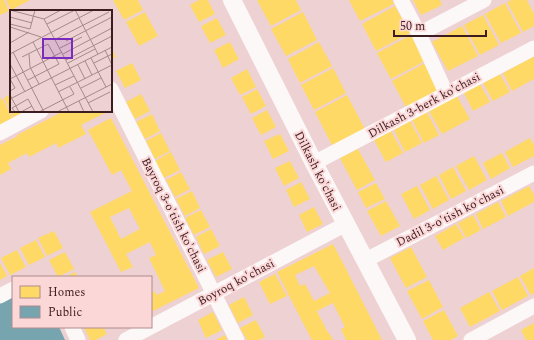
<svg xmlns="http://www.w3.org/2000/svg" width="534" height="340" viewBox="0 0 534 340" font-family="Spectral,serif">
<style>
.homes{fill:#ffd966;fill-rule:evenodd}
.public{fill:#76a5af}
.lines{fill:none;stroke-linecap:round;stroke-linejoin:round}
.minor{stroke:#fcf8f8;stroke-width:15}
.tertiary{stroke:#fcf8f8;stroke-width:18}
.labels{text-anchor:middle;stroke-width:4;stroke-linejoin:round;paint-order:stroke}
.street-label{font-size:12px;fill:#3c1c1e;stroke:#fcd7d8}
.inset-road{fill:none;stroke:#a7898a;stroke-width:1}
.view{fill:#7b2cbf;fill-opacity:0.15;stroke:#7b2cbf;stroke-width:2}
.inset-edge{fill:none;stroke:#3c1c1e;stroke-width:2}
</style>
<rect width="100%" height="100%" fill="#eed1d2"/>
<path class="homes" d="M 0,0 L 4,0 L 9,11 L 0,15 Z
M 6,0 L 30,0 L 11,10 Z
M 113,0 L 138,0 L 143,10 L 124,20 Z
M 199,0 L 208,0 L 215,14 L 199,22 L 190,5 Z
M 257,0 L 296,0 L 301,10 L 271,26 Z
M 349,0 L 392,0 L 394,4 L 360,21 Z
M 413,0 L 440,0 L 442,5 L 421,15 Z
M 512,0 L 527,0 L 534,14 L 534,26 L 523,32 L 507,2 Z
M 505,3 L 521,33 L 501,43 L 485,14 Z
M 395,6 L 410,33 L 376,51 L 362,24 Z
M 145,12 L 158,36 L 139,46 L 126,22 Z
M 303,12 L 317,40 L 286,56 L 271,29 Z
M 483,15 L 499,45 L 480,55 L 464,25 Z
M 217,18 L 226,35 L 210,43 L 201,26 Z
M 462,26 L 478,56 L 448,71 L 432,42 Z
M 411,35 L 425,61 L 391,79 L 377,53 Z
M 230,42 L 239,59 L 223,68 L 214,50 Z
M 319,42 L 332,66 L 300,83 L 288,59 Z
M 111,47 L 116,57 L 111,59 Z
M 534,56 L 534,79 L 512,91 L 503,73 Z
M 132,63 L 141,80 L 125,88 L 116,71 Z
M 425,63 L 440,91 L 407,109 L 392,81 Z
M 333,68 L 346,93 L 314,110 L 301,85 Z
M 247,69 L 256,87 L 240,95 L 231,78 Z
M 500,74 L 510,92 L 493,101 L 483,83 Z
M 480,84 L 490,102 L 473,111 L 464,93 Z
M 257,89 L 266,106 L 251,114 L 242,97 Z
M 11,94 L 11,111 L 27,111 L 14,118 L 4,98 Z
M 141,94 L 150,111 L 135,119 L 126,102 Z
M 347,95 L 365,129 L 333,147 L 315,112 Z
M 457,96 L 470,119 L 442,134 L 429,111 Z
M 2,98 L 13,118 L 0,125 L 0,100 Z
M 267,110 L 276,127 L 261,135 L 252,118 Z
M 64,111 L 109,111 L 81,125 L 86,134 L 58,148 L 56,143 L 29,157 L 27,153 L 8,163 L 11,169 L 0,175 L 0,145 L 18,136 L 17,135 Z
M 427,112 L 439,135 L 424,143 L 412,120 Z
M 152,114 L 160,131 L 145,139 L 136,122 Z
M 111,118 L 199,288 L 151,312 L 151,293 L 154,291 L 157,295 L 165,291 L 149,258 L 156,255 L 150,242 L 126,254 L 133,267 L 121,272 L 90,212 L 132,191 L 121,170 L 112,175 L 88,130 ZM 129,208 L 140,229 L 121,239 L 110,217 Z
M 410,121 L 422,143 L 405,152 L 394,130 Z
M 391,131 L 403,153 L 386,162 L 374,140 Z
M 161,133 L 170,151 L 155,159 L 146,141 Z
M 280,134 L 289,151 L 273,159 L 264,141 Z
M 530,138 L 534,145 L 534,156 L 513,167 L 505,152 Z
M 358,149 L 375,180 L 357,190 L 340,158 Z
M 171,152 L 180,170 L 164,178 L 155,161 Z
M 502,153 L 510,168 L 491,179 L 483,163 Z
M 474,156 L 487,180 L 469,190 L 456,166 Z
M 290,161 L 299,178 L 284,186 L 275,168 Z
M 453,167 L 466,191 L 451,199 L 439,175 Z
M 181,172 L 190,189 L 175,197 L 166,180 Z
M 436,176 L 449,200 L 433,209 L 420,185 Z
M 301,182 L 310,199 L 294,207 L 286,190 Z
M 376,183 L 385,199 L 366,208 L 358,192 Z
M 417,186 L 430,210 L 414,219 L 401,194 Z
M 529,186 L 534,195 L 534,202 L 508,216 L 501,201 Z
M 192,191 L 200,208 L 185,216 L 176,199 Z
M 386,201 L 400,226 L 381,236 L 367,211 Z
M 498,202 L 506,217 L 483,229 L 476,214 Z
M 314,207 L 323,224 L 307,232 L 299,215 Z
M 201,210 L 210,227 L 194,235 L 185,218 Z
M 473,215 L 481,230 L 466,238 L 458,223 Z
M 456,224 L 464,238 L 443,250 L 435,236 Z
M 211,229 L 220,246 L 204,254 L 196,237 Z
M 54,231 L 63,248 L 47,256 L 38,238 Z
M 36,240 L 45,257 L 29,265 L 20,248 Z
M 333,244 L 344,265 L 382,340 L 346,340 L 341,329 L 345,327 L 333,303 L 317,311 L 328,333 L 329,333 L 333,340 L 312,340 L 301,319 L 277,272 ZM 314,266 L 330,293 L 314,301 L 305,284 L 300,286 L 295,275 Z
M 411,247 L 427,277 L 406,288 L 390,258 Z
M 17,250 L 26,267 L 10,275 L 1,258 Z
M 65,252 L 74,269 L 58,277 L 49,260 Z
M 223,252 L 232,269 L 216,277 L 207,260 Z
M 0,263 L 7,276 L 0,280 Z
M 534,268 L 534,293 L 531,295 L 520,276 Z
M 75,272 L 78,277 L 66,277 Z
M 275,274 L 287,296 L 270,304 L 259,282 Z
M 518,277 L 528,296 L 502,310 L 492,291 Z
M 429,280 L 443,307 L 422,319 L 407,291 Z
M 489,292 L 500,311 L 470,327 L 460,308 Z
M 244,297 L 253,315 L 238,323 L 229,305 Z
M 444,310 L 458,336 L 451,340 L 433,340 L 423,321 Z
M 213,312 L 222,330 L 206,338 L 198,320 Z
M 256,320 L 265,337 L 259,340 L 247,340 L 240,328 Z
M 534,323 L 534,340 L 526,340 L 521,330 Z
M 84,327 L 103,327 L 107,334 L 96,340 L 90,340 Z
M 225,335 L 227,340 L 216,340 Z"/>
<path class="public" d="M 13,296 L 13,327 L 59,327 L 65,340 L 0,340 L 0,303 Z"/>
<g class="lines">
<path class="minor" d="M 401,0 L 419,34 L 446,93
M 419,34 L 484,0
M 111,89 L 237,340
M 0,133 L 41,111
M 314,163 L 534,48
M 366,260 L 534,173
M 0,296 L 13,289
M 72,327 L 78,340
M 126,340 L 346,224
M 471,340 L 534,306"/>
<path class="tertiary" d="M 232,0 L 314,163 L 407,340"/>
</g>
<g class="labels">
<g class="street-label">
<text transform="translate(424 105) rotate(-28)" y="4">Dilkash 3-berk ko'chasi</text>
<text transform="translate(318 171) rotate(63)" y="4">Dilkash ko'chasi</text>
<text transform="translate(174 215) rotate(63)" y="4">Bayroq 3-o'tish ko'chasi</text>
<text transform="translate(450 216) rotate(-27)" y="4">Dadil 3-o'tish ko'chasi</text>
<text transform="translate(236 282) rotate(-28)" y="4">Boyroq ko'chasi</text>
</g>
</g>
<g transform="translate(10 10)">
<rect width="102" height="102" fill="#eed1d2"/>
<path class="inset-road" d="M 0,0 L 34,9 L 51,0M 0,7 L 22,13M 69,8 L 88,44M 34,9 L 83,102M 0,14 L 20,19 L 25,0M 37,14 L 65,0 L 69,7M 0,17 L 31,27M 46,29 L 99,2M 56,31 L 102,7M 23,32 L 59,102M 0,33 L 19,22M 50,38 L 72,27M 95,40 L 102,55M 3,42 L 34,102M 0,44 L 84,0M 19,44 L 20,57 L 29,74M 53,44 L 102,18M 12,47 L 38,34 L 49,54 L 18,70M 81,48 L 96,77M 56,50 L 102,26M 75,51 L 82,65M 58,53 L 85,39M 84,53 L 102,44M 0,54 L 15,82M 68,55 L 75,69M 45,75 L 64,66M 71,78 L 91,68M 0,81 L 5,78 L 0,69 L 52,42M 48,82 L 102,55M 0,85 L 9,102M 0,89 L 102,37M 69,91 L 74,102M 78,93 L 100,82M 5,102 L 2,98 L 18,89 L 25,102M 11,102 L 22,96M 29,102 L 64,84 L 60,77M 47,102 L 102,74"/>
<path class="view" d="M 33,29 L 62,29 L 62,48 L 33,48 Z"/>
<rect width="102" height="102" class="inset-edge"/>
</g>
<rect x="12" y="276" width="140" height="52" fill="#fcd7d8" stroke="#af8c8e"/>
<rect x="20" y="286" width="20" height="12" fill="#ffd966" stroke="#af8c8e"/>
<text x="48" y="296" font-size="12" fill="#3c1c1e">Homes</text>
<rect x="20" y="306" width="20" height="12" fill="#76a5af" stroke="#af8c8e"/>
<text x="48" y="316" font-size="12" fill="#3c1c1e">Public</text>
<path d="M394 30v6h92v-6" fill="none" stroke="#3c1c1e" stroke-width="2"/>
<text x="400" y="30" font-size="12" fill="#3c1c1e" stroke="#fcd7d8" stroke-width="3" paint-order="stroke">50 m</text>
</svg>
